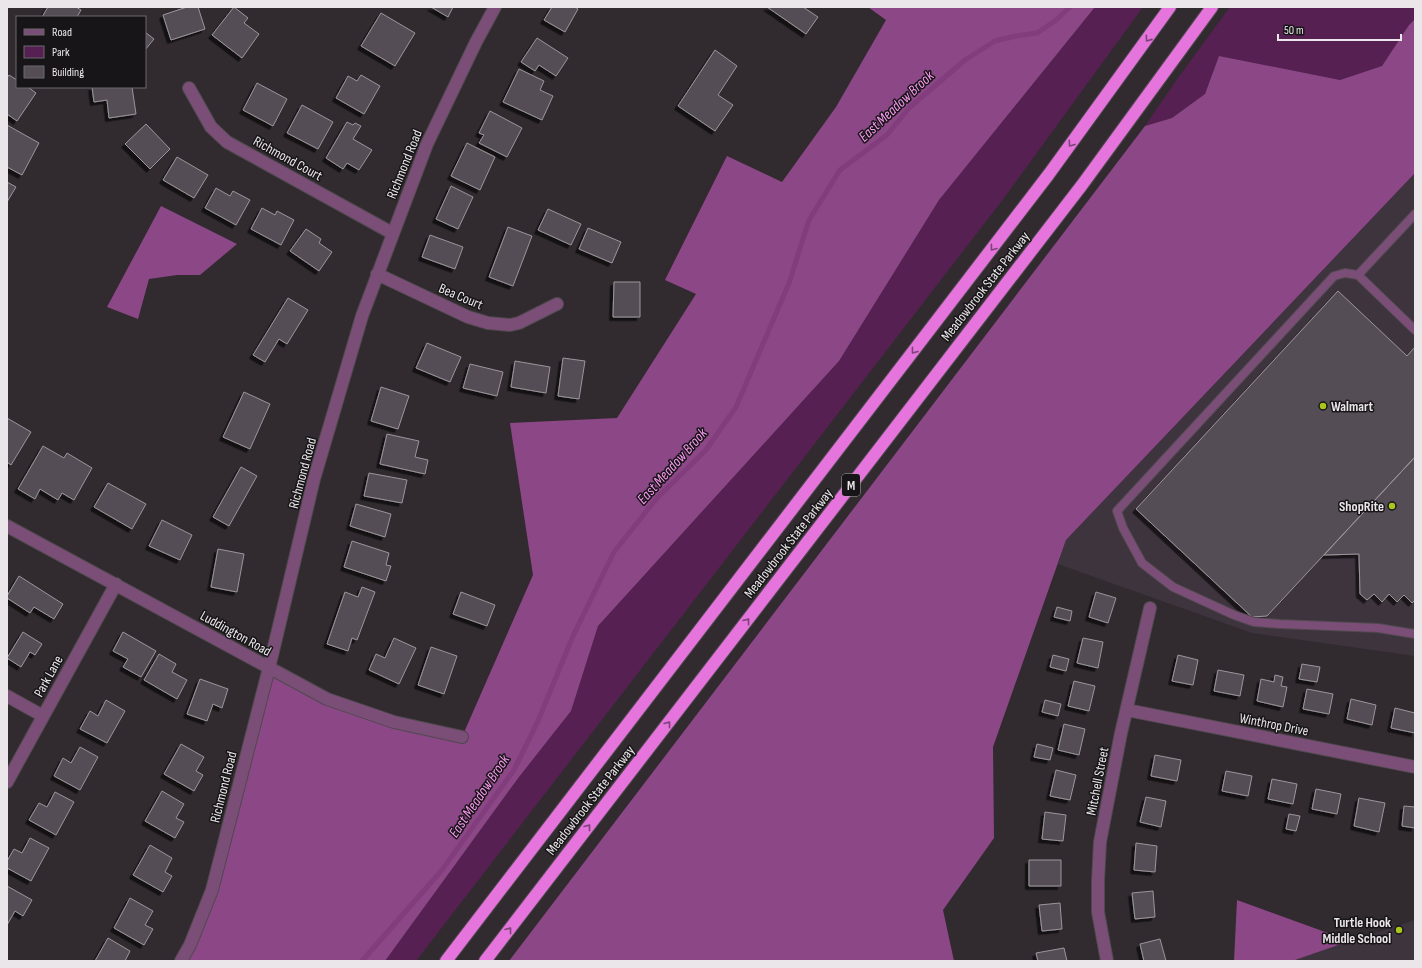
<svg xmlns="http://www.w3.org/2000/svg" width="1422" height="968" viewBox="0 0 1422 968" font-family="'Sofia Sans Condensed',sans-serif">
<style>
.built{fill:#3e343e}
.green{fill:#572053}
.forest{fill:#8c4787}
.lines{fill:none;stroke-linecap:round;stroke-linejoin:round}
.stream{stroke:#823d7d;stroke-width:5}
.building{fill:#554e54;stroke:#9c959b;filter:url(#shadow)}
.lane-casing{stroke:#4f494e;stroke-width:10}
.street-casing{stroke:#4f494e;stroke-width:14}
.highway-casing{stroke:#4f494e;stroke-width:14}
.lane{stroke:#7b4e77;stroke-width:8}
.street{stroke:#7b4e77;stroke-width:12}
.highway{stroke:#e574dc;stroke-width:12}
.oneway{stroke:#7e447a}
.poi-dot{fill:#a9c71b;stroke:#171517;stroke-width:1.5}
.labels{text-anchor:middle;stroke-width:3;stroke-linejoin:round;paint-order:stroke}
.shield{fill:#171517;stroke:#aba7aa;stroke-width:1}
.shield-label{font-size:13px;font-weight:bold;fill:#eae6e9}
.street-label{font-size:14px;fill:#eae6e9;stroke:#171517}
.poi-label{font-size:14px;font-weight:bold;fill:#eae6e9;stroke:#171517;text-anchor:end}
.water-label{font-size:15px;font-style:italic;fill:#f999f0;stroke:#171517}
</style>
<defs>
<filter id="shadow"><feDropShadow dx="-3.5" dy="3.5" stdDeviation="0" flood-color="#0009"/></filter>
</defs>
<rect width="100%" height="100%" fill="#312b30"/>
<path class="built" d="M 1415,173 L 1415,656 L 1252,633 L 1058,564 L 1066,540 Z
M 1415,920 L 1415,961 L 1292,961 L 1293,960 Z"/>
<path class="green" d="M 1095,7 L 1143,7 L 1004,198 L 416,961 L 385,961 L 519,777 L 571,711 L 598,626 L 839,361 L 939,200 Z
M 1230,7 L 1415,7 L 1415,19 L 1409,25 L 1382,66 L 1340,80 L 1219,56 L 1205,94 L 1172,118 L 1145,126 L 1178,78 Z"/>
<path class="forest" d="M 868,7 L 1095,7 L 939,200 L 839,361 L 598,626 L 571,711 L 519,777 L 385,961 L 181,961 L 190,945 L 269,668 L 327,699 L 462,737 L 533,575 L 510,423 L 617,418 L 696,294 L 665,280 L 727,156 L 782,182 L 836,107 L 886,20 Z
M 1415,19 L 1415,173 L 1066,540 L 993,747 L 994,838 L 943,910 L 954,961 L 509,961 L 1145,126 L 1172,118 L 1205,94 L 1219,56 L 1340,80 L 1382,66 L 1409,25 Z
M 161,206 L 237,244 L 200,275 L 177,275 L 149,279 L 138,319 L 107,307 Z
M 1237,900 L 1350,941 L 1292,961 L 1234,961 Z"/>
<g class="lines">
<path class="stream" d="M 362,961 L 442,870 L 514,770 L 538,721 L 573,636 L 614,552 L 657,498 L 706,450 L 736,407 L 789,283 L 809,220 L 840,170 L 887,135 L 909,108 L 965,60 L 995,41 L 1016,36 L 1037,33 L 1055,21 L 1070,7"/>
</g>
<path class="building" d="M 48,7 L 76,7 L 81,10 L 77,17 L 42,17 Z
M 187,7 L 198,7 L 205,29 L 171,40 L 163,15 Z
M 234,7 L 248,18 L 244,23 L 259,34 L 242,58 L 212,35 Z
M 431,7 L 453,7 L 448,17 Z
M 552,7 L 575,7 L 578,9 L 565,32 L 544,20 Z
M 767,7 L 803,7 L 818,17 L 806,34 Z
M 381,13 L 415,33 L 395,66 L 361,46 Z
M 145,32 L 154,39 L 145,50 Z
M 537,38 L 568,58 L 556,76 L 539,65 L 535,71 L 521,62 Z
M 715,50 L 737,66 L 718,95 L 733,105 L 715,131 L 678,106 Z
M 519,69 L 544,81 L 540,90 L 553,96 L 542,120 L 503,102 Z
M 9,75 L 17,80 L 17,87 L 28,87 L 36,93 L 17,121 L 7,114 L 7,78 Z
M 361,75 L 380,86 L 364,114 L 336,98 L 348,76 L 357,81 Z
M 257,83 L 287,99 L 273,126 L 243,110 Z
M 92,87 L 132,87 L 136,114 L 109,118 L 107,100 L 94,102 Z
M 302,105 L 333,122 L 318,149 L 287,133 Z
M 490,111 L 522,128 L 507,157 L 479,143 L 484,135 L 479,133 Z
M 347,122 L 353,125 L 355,123 L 361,126 L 353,139 L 372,150 L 359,170 L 347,163 L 343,169 L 326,158 Z
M 146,124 L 170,149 L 150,169 L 125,144 Z
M 7,125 L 39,143 L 22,175 L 7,167 Z
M 467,143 L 495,157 L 480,190 L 451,176 Z
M 177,157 L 208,175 L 194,198 L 163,180 Z
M 7,182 L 16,187 L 7,202 Z
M 451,186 L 473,197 L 458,229 L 436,219 Z
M 216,188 L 230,196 L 233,191 L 250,200 L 236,225 L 205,208 Z
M 262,208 L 275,215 L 277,211 L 294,220 L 281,245 L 251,229 Z
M 548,209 L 581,224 L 571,245 L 538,230 Z
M 508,227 L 532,236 L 513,286 L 489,277 Z
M 588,228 L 621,242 L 612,263 L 579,249 Z
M 306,229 L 321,239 L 319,243 L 332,252 L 319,271 L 290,251 Z
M 430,235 L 463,247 L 455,269 L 422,257 Z
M 614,282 L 640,282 L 640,317 L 613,317 Z
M 1338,291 L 1407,356 L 1415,347 L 1415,457 L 1267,616 L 1252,617 L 1136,509 Z
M 288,298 L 308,310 L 287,344 L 279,339 L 265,362 L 253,355 Z
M 427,343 L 461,357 L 450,382 L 416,368 Z
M 563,358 L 585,361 L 579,399 L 558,396 Z
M 515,361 L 550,367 L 546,393 L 511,387 Z
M 470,364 L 503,372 L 497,396 L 463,388 Z
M 381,387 L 409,396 L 398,429 L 371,421 Z
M 244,392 L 270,404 L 250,449 L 223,437 Z
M 7,418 L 31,432 L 11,465 L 7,462 Z
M 387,434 L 419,441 L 415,457 L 428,460 L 425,474 L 380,464 Z
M 43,446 L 64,458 L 67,453 L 92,468 L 74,500 L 62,493 L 58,500 L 40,489 L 35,499 L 18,489 Z
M 1415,457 L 1415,600 L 1412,603 L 1404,595 L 1397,602 L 1389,594 L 1382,602 L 1374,594 L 1367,600 L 1360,594 L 1359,554 L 1324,555 Z
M 241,467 L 257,476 L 229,526 L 213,517 Z
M 369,473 L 407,480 L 402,503 L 364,496 Z
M 108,483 L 146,504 L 132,529 L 94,507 Z
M 356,504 L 391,514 L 385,537 L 350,526 Z
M 162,520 L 192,535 L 180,560 L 149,546 Z
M 352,541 L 389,553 L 386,565 L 391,566 L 386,581 L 344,567 Z
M 218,549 L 244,554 L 237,592 L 211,587 Z
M 19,576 L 63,604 L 54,619 L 34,607 L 30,613 L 7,598 L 7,596 Z
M 362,587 L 375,592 L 357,640 L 352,638 L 348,651 L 327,644 L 345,592 L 358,597 Z
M 461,592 L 495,605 L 487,626 L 453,614 Z
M 1096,592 L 1116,598 L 1108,623 L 1089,617 Z
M 1057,607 L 1072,611 L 1070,621 L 1054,617 Z
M 23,632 L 42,644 L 35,655 L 30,652 L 21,667 L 7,658 Z
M 123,632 L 156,651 L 141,677 L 123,667 L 128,659 L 113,651 Z
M 394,638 L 416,648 L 399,684 L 369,670 L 376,654 L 385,658 Z
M 1083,638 L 1103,642 L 1098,668 L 1077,663 Z
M 431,647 L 457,656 L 444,694 L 418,685 Z
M 159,654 L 176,664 L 172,672 L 187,680 L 177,699 L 144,680 Z
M 1053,655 L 1069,659 L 1066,671 L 1050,667 Z
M 1178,655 L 1198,660 L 1193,685 L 1172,681 Z
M 1302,664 L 1320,667 L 1317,682 L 1299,679 Z
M 1218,670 L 1244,675 L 1240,696 L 1214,691 Z
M 1275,675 L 1283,677 L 1281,686 L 1287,687 L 1283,707 L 1257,701 L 1261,679 L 1274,682 Z
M 200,679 L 228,689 L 222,708 L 213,704 L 207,721 L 187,714 Z
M 1074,681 L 1095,686 L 1089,711 L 1068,706 Z
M 1307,689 L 1333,694 L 1329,714 L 1303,709 Z
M 1351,699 L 1376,705 L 1372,725 L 1347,719 Z
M 106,700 L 125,711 L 107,743 L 80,729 L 90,711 L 98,716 Z
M 1045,700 L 1061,704 L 1058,716 L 1042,712 Z
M 1395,708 L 1415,713 L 1415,733 L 1391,728 Z
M 1064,724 L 1085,729 L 1079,755 L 1058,750 Z
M 181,744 L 204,757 L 196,771 L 203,775 L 194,791 L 164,774 Z
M 1037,744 L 1053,748 L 1050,760 L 1034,757 Z
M 80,747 L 98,757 L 80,790 L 54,776 L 63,758 L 71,763 Z
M 1155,755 L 1181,760 L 1177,781 L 1151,776 Z
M 1056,770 L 1076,775 L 1070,800 L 1050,796 Z
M 1226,771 L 1252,776 L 1248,796 L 1222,791 Z
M 1272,779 L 1297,784 L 1293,804 L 1268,799 Z
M 1316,789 L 1341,794 L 1337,814 L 1312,809 Z
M 162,791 L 184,804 L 176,818 L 184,822 L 175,838 L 145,821 Z
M 55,792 L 74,802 L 56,835 L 29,820 L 39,803 L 47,807 Z
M 1146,797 L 1166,801 L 1161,827 L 1140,822 Z
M 1359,798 L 1385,803 L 1379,832 L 1354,826 Z
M 1404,806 L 1415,807 L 1415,828 L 1402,826 Z
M 1045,812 L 1066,815 L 1063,841 L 1042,839 Z
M 1289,814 L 1300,816 L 1296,831 L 1286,829 Z
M 30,838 L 49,848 L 31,881 L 7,868 L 7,861 L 14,849 L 22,853 Z
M 1136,843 L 1157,846 L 1155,872 L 1134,870 Z
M 150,845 L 172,858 L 165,872 L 172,876 L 163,892 L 133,875 Z
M 1029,860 L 1061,860 L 1061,886 L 1029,886 Z
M 7,886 L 32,900 L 23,916 L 15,911 L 7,925 Z
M 1153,891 L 1155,917 L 1135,919 L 1132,893 Z
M 130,898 L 153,911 L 145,925 L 153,929 L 144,945 L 114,928 Z
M 1060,903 L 1062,929 L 1042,931 L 1039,905 Z
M 108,938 L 130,951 L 125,961 L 95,961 Z
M 1160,939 L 1166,961 L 1144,961 L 1140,944 Z
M 1064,948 L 1067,961 L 1038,961 L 1036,953 Z"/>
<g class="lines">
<g class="lane-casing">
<path id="lane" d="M 1358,275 L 1415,214
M 1415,330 L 1358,275 L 1345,273 L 1334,276 L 1117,511 L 1123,528 L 1142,563 L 1173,587 L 1234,615 L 1254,622 L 1280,624 L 1378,628 L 1415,634"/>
</g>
<g class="street-casing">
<path id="street" d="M 189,88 L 211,127 L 227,142 L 392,233
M 377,274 L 468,317 L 488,323 L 510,325 L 519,323 L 557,304
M 7,526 L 327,699 L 394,722 L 462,737
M 7,696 L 43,716
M 1127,710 L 1415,767
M 7,782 L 116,584
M 181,961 L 190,945 L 212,890 L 269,668 L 314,479 L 362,316 L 427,144 L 476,42 L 495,7
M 1107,961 L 1098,912 L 1098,881 L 1100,842 L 1121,733 L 1150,608"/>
</g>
<g class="highway-casing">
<path id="highway" d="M 446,961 L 1049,174 L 1170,7
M 485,961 L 1082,185 L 1212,7"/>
</g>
<use href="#lane" class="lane"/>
<use href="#street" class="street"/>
<use href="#highway" class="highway"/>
</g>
<defs><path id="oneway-chevron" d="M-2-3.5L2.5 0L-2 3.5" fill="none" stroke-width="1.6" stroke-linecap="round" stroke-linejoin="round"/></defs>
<g class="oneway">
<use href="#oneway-chevron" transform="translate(1148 39) rotate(125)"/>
<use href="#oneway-chevron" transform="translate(1071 144) rotate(126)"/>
<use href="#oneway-chevron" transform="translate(993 248) rotate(127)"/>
<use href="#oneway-chevron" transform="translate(914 351) rotate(127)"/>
<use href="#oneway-chevron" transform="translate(747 621) rotate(-52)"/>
<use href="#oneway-chevron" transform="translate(668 724) rotate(-52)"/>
<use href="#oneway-chevron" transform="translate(588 827) rotate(-52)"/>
<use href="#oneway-chevron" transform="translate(509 930) rotate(-52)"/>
</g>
<g class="poi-dot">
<circle cx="1323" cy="406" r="4"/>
<circle cx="1392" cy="506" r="4"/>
<circle cx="1399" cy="930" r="4"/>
</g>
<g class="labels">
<rect class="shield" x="842" y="474" width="18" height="22" rx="3"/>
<g class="shield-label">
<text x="851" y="490">M</text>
</g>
<g class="street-label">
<text transform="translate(288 158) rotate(29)" y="5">Richmond Court</text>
<text transform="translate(404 164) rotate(-68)" y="5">Richmond Road</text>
<text transform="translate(985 286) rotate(-52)" y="5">Meadowbrook State Parkway</text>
<text transform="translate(461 296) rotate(23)" y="5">Bea Court</text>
<text transform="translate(302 473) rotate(-75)" y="5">Richmond Road</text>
<text transform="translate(788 543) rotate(-52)" y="5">Meadowbrook State Parkway</text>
<text transform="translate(236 633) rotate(29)" y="5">Luddington Road</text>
<text transform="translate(48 676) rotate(-61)" y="5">Park Lane</text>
<text transform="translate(1274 724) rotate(11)" y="5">Winthrop Drive</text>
<text transform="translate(1097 781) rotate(-79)" y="5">Mitchell Street</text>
<text transform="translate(223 787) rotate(-76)" y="5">Richmond Road</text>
<text transform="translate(590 800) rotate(-52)" y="5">Meadowbrook State Parkway</text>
</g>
<g class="poi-label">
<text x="1331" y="411" text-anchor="start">Walmart</text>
<text x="1384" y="511">ShopRite</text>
<text x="1391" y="927">Turtle Hook<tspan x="1391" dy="16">Middle School</tspan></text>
</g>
<g class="water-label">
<text transform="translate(896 106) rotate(-43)" y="5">East Meadow Brook</text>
<text transform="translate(672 466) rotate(-48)" y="5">East Meadow Brook</text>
<text transform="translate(479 796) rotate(-56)" y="5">East Meadow Brook</text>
</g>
</g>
<rect width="1422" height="968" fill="none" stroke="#eae6e9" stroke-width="16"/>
<rect x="16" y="16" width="130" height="72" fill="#171517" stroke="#6b696b"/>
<rect x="24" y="29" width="20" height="6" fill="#7b4e77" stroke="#6b696b"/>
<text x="52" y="36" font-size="12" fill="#eae6e9">Road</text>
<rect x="24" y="46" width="20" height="12" fill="#572053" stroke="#6b696b"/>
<text x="52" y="56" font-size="12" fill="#eae6e9">Park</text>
<rect x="24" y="66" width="20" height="12" fill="#554e54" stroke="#6b696b"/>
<text x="52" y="76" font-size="12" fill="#eae6e9">Building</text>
<path d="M1278 34v6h123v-6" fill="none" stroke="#eae6e9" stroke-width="2"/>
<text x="1284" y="34" font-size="12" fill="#eae6e9" stroke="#171517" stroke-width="3" paint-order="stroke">50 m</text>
</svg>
